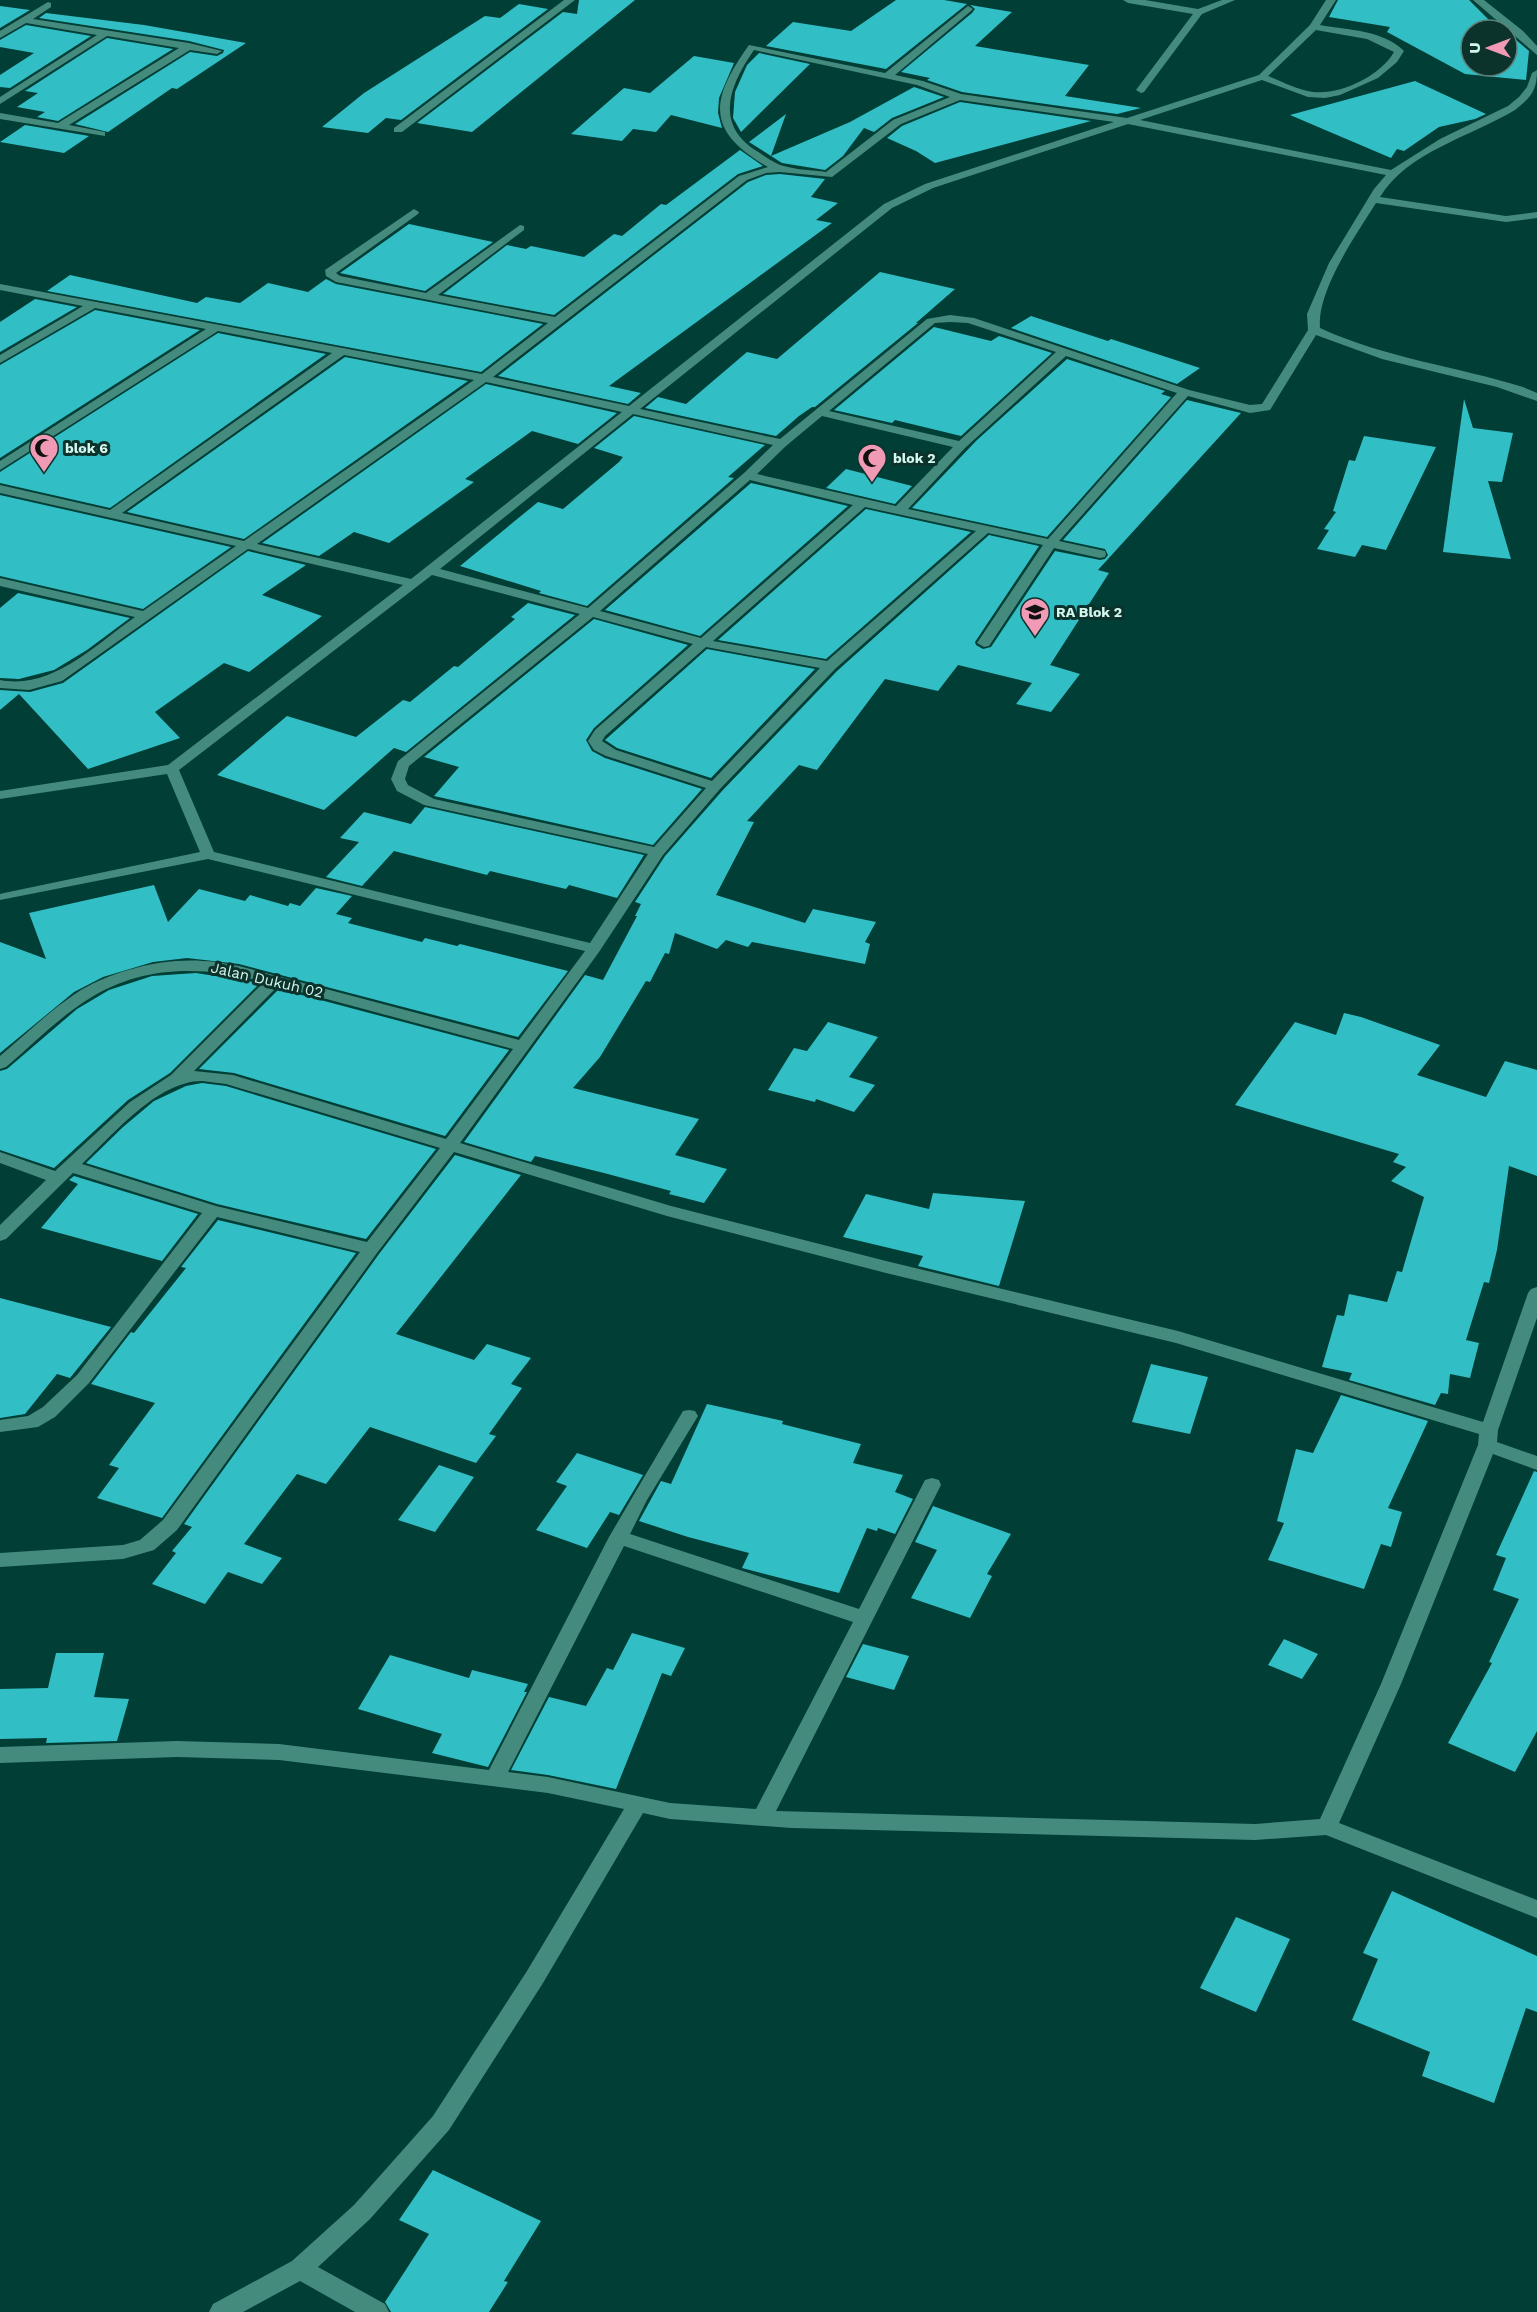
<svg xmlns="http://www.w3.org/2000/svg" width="1537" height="2312" viewBox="0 0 1537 2312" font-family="'Work Sans',sans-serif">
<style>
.building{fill:#32bec5}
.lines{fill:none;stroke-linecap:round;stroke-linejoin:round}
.minor{fill:#448b7e;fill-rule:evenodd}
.labels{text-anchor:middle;stroke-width:6;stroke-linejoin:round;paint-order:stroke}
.far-poi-label{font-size:14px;font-weight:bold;fill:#d3f6ee;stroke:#0b322b;text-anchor:start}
.street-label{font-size:15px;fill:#d3f6ee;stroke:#0b322b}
</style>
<rect width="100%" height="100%" fill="#003e36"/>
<path class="building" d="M 579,0 L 635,0 L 472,132 L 417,123 L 563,12 L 577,14 Z
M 896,0 L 944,0 L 967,4 L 886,69 L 766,46 L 793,22 L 851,31 Z
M 1338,0 L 1469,0 L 1491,22 L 1503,30 L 1471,30 L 1471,66 L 1507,66 L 1507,32 L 1529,51 L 1526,80 L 1465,74 L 1387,32 L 1390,27 L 1329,17 Z
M 519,4 L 548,9 L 401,120 L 386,118 L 368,133 L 322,127 L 364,93 L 485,16 L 500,18 Z
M 970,5 L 1012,12 L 975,46 L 1089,65 L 1065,96 L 1141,108 L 1117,114 L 962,92 L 927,80 L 930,78 L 901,72 L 972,13 L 975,9 Z
M 0,6 L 30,10 L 0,28 Z
M 46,13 L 144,25 L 246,43 L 177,89 L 172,88 L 108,132 L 75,124 L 190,52 L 217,56 L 223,53 L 224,50 L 189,41 L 39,18 Z
M 26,25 L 91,36 L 10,88 L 0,87 L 0,75 L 34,53 L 0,47 L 0,40 Z
M 107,38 L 173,49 L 58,121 L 37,117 L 45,112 L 17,107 L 38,93 L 25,91 Z
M 759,53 L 810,64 L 741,132 L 733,118 L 735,92 L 747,65 Z
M 694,56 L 734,63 L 719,98 L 718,113 L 722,128 L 671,115 L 656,132 L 633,129 L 622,141 L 571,134 L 624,88 L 650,93 Z
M 1415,81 L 1486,114 L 1475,119 L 1439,127 L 1404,151 L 1397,149 L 1391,158 L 1290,115 Z
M 914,87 L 944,97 L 892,118 L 874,132 L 864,128 L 843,156 L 825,170 L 782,163 L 749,142 L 786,114 L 771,156 L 850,122 Z
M 960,102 L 1091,121 L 935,163 L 916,151 L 887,138 L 902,126 Z
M 25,125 L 89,136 L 64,153 L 0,142 Z
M 740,150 L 763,166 L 738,174 L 554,315 L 443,294 L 507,245 L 526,249 L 531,246 L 584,257 L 614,234 L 622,236 L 661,204 L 666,205 Z
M 780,174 L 825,179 L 811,197 L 838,203 L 816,220 L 832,223 L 609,386 L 641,393 L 628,404 L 498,376 L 748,182 L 766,175 Z
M 409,224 L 493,242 L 425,291 L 340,273 Z
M 880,272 L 955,289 L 916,323 L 918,323 L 815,407 L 812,407 L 799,416 L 776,436 L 645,408 L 658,397 L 686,404 L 747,352 L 777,359 Z
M 70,275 L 197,303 L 206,297 L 240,303 L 268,283 L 308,292 L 326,279 L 336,284 L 543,324 L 481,372 L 47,291 Z
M 35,299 L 77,307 L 0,352 L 0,322 Z
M 95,310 L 200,330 L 0,458 L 0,365 Z
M 1031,316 L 1108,341 L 1111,339 L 1200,368 L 1177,384 L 1011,328 Z
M 934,327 L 991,341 L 999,336 L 1052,353 L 961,436 L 895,420 L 892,423 L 834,410 Z
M 218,333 L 326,354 L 110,508 L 0,483 L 0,472 Z
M 345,357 L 468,381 L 244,539 L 127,512 Z
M 1067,359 L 1165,391 L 1161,394 L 1171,397 L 1047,537 L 912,508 L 977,440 Z
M 486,384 L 617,413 L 578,444 L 532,431 L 465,479 L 474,482 L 389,543 L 354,532 L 319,556 L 262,543 Z
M 1464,399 L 1473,428 L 1513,433 L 1502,482 L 1488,481 L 1511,559 L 1443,552 Z
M 1187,400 L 1241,413 L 1098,570 L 1109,573 L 1050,665 L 1080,674 L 1051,712 L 1016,704 L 1032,683 L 958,665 L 938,691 L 885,679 L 817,770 L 799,765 L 747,821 L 754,822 L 716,895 L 805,923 L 813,909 L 876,922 L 865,942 L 870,944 L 865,964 L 752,942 L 748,947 L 726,940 L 717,949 L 675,933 L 669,954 L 665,953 L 650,982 L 646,981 L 600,1057 L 573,1088 L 699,1119 L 675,1155 L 727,1169 L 704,1203 L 669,1194 L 671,1191 L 604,1173 L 535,1156 L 531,1162 L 464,1142 L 585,975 L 603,980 L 637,916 L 635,916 L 641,904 L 635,902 L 665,856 L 722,791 L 837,671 L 989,535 L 1039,546 L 975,642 L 976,645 L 983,649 L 991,647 L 1055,551 L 1100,560 L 1105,559 L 1108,555 L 1105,549 L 1063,540 Z
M 634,416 L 765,445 L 728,477 L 734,478 L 587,606 L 539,593 L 541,591 L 460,566 L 538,502 L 563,509 L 619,462 L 623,457 L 594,448 Z
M 1364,436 L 1436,447 L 1386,550 L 1362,545 L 1355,557 L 1317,549 L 1329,530 L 1324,529 L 1336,512 L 1333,511 L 1349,460 L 1355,461 Z
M 846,469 L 912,486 L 895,504 L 826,488 Z
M 751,483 L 848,506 L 700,636 L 605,610 Z
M 0,495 L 231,547 L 143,609 L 0,576 Z
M 866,509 L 971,532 L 826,659 L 718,640 Z
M 248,551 L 306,565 L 262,595 L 322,616 L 249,672 L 224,663 L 155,712 L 180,738 L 88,769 L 19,694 L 0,710 L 0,690 L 30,692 L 63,683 Z
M 18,593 L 130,618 L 87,650 L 54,670 L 19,679 L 0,678 L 0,608 Z
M 528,603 L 575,615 L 406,752 L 394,748 L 324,810 L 217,775 L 287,716 L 356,737 L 403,700 L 410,702 L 454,666 L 458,667 L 515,619 L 511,617 Z
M 594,619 L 688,645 L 594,728 L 586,740 L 592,751 L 605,758 L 702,789 L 653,845 L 434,796 L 459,767 L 424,757 Z
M 707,649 L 815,669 L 711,778 L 617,748 L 605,740 Z
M 425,807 L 644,855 L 617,898 L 569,885 L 566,889 L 490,871 L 487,875 L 394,851 L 362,886 L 326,877 L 359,842 L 340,838 L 364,812 L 411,824 Z
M 154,885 L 168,922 L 199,889 L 245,901 L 250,895 L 288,906 L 290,903 L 300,906 L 316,888 L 352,896 L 336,914 L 352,918 L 348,923 L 422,942 L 425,938 L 457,946 L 460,944 L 568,971 L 518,1037 L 239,964 L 187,958 L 153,962 L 103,977 L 74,992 L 0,1053 L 0,942 L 46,959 L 29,913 Z
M 196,973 L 260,983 L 170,1073 L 128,1100 L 54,1168 L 0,1150 L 0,1071 L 7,1069 L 77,1009 L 109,990 L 152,976 Z
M 279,989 L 509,1050 L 445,1136 L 234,1073 L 199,1069 Z
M 1344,1013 L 1361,1017 L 1440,1045 L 1417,1075 L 1486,1097 L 1505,1061 L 1537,1070 L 1537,1176 L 1509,1166 L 1497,1250 L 1489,1283 L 1484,1282 L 1466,1340 L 1479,1343 L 1470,1378 L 1450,1374 L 1448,1394 L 1441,1393 L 1435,1405 L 1349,1380 L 1352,1373 L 1322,1367 L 1337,1315 L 1344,1316 L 1349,1294 L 1387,1302 L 1397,1271 L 1402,1272 L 1424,1197 L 1391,1181 L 1406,1167 L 1393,1162 L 1399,1154 L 1235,1105 L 1295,1022 L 1336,1035 Z
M 828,1022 L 878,1037 L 849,1077 L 875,1085 L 854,1112 L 816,1099 L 815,1102 L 768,1090 L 794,1048 L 807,1051 Z
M 202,1083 L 226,1086 L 436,1149 L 366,1239 L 217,1204 L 86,1163 L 123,1127 L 154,1101 L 186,1086 Z
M 455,1155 L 521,1175 L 396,1334 L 474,1360 L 487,1344 L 531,1358 L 511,1384 L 522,1388 L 489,1434 L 496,1436 L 476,1463 L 370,1427 L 326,1484 L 297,1474 L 244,1544 L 282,1558 L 262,1584 L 228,1572 L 205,1604 L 152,1584 L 176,1553 L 172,1551 L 192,1527 L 184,1524 L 379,1254 Z
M 74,1176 L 198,1214 L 162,1261 L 41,1228 L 78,1184 L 69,1180 Z
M 933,1193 L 1025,1201 L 999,1286 L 918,1266 L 923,1256 L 843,1237 L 866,1194 L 929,1209 Z
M 218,1220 L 356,1253 L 162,1518 L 97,1498 L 119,1468 L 109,1465 L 155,1403 L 91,1384 L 131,1332 L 134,1333 L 186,1268 L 181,1267 Z
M 0,1298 L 111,1327 L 70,1378 L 57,1374 L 25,1414 L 0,1418 Z
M 1151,1364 L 1208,1377 L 1190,1434 L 1132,1422 Z
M 1341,1395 L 1428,1421 L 1388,1508 L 1402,1512 L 1391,1547 L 1381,1544 L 1364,1589 L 1268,1560 L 1284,1523 L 1277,1521 L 1296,1449 L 1313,1453 Z
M 707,1404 L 783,1421 L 782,1424 L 861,1444 L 853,1463 L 903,1475 L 895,1492 L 913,1499 L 895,1534 L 878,1528 L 877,1531 L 867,1528 L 839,1593 L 742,1568 L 749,1553 L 688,1537 L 639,1521 L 661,1481 L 671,1484 Z
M 577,1453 L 643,1475 L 619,1515 L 610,1512 L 587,1548 L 536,1530 L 567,1486 L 556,1482 Z
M 439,1465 L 474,1477 L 435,1532 L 398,1520 Z
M 1534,1471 L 1537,1472 L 1537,1731 L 1515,1772 L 1448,1743 L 1492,1663 L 1489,1662 L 1519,1599 L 1493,1590 L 1506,1558 L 1496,1555 Z
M 933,1506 L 1011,1534 L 987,1574 L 992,1576 L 970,1618 L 911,1598 L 937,1550 L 915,1542 Z
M 632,1633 L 685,1648 L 671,1676 L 662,1673 L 616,1789 L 548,1775 L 511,1770 L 549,1697 L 586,1706 L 607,1668 L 613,1670 Z
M 1284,1639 L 1318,1654 L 1302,1679 L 1268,1665 Z
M 863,1644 L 909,1656 L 894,1690 L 846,1677 Z
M 56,1653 L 104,1653 L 94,1697 L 129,1699 L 117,1741 L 46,1743 L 47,1738 L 0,1739 L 0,1689 L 48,1688 Z
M 390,1655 L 469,1678 L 472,1670 L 528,1684 L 524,1692 L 527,1692 L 488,1767 L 432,1753 L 442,1734 L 358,1709 Z
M 1392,1891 L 1537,1956 L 1537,2012 L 1526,2008 L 1494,2103 L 1422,2076 L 1430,2052 L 1352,2020 L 1378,1959 L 1363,1953 Z
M 1236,1917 L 1290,1939 L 1256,2012 L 1200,1988 Z
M 433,2170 L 541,2221 L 504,2281 L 508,2282 L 489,2312 L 391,2312 L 385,2302 L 429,2234 L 399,2220 Z"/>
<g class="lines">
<path class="minor" d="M 564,0 L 575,0 L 402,132 L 394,132 L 394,128 Z
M 1123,0 L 1145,0 L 1198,9 L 1222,0 L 1235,0 L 1202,14 L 1144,92 L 1141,93 L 1136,90 L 1193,14 L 1128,3 Z
M 1326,0 L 1336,0 L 1320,25 C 1348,30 1383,30 1404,51 L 1397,62 L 1378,78 L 1340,95 L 1325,98 L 1308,97 L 1262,80 L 1140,120 L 1391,170 L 1440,139 L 1508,106 L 1519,97 L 1527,87 L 1532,73 L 1537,70 C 1537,91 1531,97 1515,110 C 1472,136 1407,152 1380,197 L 1506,216 L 1537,212 L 1537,218 L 1506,222 L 1376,203 C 1356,235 1317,290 1320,328 C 1385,358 1455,366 1523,387 L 1537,393 L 1537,401 L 1497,387 L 1382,359 L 1316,335 L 1270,410 L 1250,413 L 1188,396 L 1059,541 L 1105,551 L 1106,554 L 1105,557 L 1100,558 L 1054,548 L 989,646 L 984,647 L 977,643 L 1043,545 L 988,533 L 835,669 L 720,789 L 663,855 L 599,952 L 460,1143 L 671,1206 L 886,1261 L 1178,1331 L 1483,1422 L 1528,1293 L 1531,1289 L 1537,1287 L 1537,1318 L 1498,1430 L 1497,1442 L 1537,1456 L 1537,1470 L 1493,1454 L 1401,1684 L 1339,1823 L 1537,1900 L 1537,1918 L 1326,1835 L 1255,1840 L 792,1828 L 670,1819 L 643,1813 L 543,1983 L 449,2130 L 370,2219 L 318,2267 L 385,2304 L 389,2312 L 355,2312 L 300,2281 L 243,2312 L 209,2312 L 213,2304 L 292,2261 L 354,2205 L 433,2116 L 527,1971 L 624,1809 L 548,1793 L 279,1760 L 177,1757 L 0,1763 L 0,1747 L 177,1741 L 279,1744 L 489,1770 L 609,1537 L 683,1411 L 689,1410 L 695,1411 L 698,1416 L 647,1500 L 630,1534 L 859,1609 L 925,1480 L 932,1478 L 939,1480 L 941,1485 L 776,1811 L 1255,1824 L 1320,1819 L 1381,1684 L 1478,1445 L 1479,1434 L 1176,1343 L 886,1273 L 667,1216 L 454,1152 L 377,1253 L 177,1530 L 154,1550 L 123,1559 L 0,1567 L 0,1553 L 123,1545 L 140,1540 L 163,1520 L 360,1252 L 217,1217 L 89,1383 L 55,1417 L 38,1427 L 0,1432 L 0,1420 L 28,1416 L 43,1407 L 77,1375 L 202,1213 L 73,1173 L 6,1239 L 0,1241 L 0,1225 L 46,1180 L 0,1163 L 0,1152 L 55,1171 L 130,1102 L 171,1075 L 264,982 C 203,966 143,964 87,1000 C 57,1019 32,1045 6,1067 L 0,1069 L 0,1056 C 25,1035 48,1012 75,994 C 110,971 161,958 203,961 C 215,961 227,964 239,966 L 519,1040 L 585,951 L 208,859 L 0,900 L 0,894 L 4,893 L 200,852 L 167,774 L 0,799 L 0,791 L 168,765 L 403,585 L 248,549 L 62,681 L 29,690 L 0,688 L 0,680 C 52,690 95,645 135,617 L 0,586 L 0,578 L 143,611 L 236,546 L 0,493 L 0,485 L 110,510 L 332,353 L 218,331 L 0,470 L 0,461 L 206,329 L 95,308 L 0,363 L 0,355 L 83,306 L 0,290 L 0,284 L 482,374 L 548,323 L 336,282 L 326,276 L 325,270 L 414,209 L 419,212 L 418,214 L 336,273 L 340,276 L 426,293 L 520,225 L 524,226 L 524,230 L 438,295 L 555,317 L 739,176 L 768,167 C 705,131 710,100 749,45 L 885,73 L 968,6 L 973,9 L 971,11 L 895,75 L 923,81 L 961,94 L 1127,118 L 1259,75 L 1310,25 ZM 1316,30 L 1367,39 L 1394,52 C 1380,76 1341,95 1313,92 C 1297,90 1283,82 1268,76 ZM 754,50 L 917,85 L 950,97 L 893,120 L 826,172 C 812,170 797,170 784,166 C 776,164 767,158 760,153 C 713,126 729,86 754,50 ZM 960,100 L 1114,122 L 925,184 L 884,204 L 629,406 L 493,377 L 747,180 L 766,173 L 780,172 L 832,177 L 901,124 ZM 1128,124 L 1386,175 L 1374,189 L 1329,263 L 1307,314 L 1308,330 L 1262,404 L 1250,405 L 1189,390 L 974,318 L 950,315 L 927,319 L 780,439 L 640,409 L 892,208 L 933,188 ZM 950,322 L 968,323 L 1056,352 L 959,441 L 829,411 L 935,323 ZM 344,355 L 474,380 L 244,541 L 122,513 ZM 1066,356 L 1177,393 L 1048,539 L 908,509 L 965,448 ZM 486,382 L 622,412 L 411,579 L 257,544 ZM 633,414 L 773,445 L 744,473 L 588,608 L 440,569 ZM 822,416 L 953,447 L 896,506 L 757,474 L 786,446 ZM 750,480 L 853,505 L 701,638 L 600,611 ZM 865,507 L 976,531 L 827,661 L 713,641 ZM 432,575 L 580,614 L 398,761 L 391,779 L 397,791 L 424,805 L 648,854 L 590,943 L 214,852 L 179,770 ZM 593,617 L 693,644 L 595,730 L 588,741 L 594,750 L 606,756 L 706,788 L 654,847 L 434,799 L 408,785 L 405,779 L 409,766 ZM 706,647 L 820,668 L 712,781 L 616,750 L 602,741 L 605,736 ZM 278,986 L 513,1049 L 446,1139 L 233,1075 L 194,1071 ZM 202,1081 L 226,1084 L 440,1148 L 367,1242 L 216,1206 L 82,1164 C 113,1135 157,1081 202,1081 ZM 624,1546 L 853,1622 L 756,1809 L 670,1803 L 548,1777 L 508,1772 Z
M 1473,0 L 1484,0 L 1523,31 L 1537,46 L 1537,55 Z
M 48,2 L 51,3 L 51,7 L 33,19 L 189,43 L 222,51 L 217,54 L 190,50 L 69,125 L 105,132 L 105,136 L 0,119 L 0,113 L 58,123 L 179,48 L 107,36 L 0,104 L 0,97 L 97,35 L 26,23 L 0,38 L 0,31 Z"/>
</g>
<defs>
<g id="mosque-pin" transform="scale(1.5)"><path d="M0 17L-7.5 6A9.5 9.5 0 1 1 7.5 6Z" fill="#f09ab5" stroke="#0b322b"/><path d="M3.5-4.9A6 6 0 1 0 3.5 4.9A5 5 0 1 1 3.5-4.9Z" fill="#111"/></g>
<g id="school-pin" transform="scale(1.5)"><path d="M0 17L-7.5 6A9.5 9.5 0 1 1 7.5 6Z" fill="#f09ab5" stroke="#0b322b"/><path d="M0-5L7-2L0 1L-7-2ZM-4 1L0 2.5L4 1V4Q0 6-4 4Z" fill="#111"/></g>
</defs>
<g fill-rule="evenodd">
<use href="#mosque-pin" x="44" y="448"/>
<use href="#mosque-pin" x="872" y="458"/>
<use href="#school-pin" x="1035" y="612"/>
</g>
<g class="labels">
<g class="far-poi-label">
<text x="65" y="453">blok 6</text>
<text x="893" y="463">blok 2</text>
<text x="1056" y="617">RA Blok 2</text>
</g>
<g class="street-label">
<text transform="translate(267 980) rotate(13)" y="5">Jalan Dukuh 02</text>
</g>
</g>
<g transform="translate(1489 48) rotate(270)"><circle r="28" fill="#0b322b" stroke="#5b8079" stroke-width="1.5"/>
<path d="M0-4.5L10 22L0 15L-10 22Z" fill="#f09ab5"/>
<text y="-9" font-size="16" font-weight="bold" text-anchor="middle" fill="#d3f6ee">U</text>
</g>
</svg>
